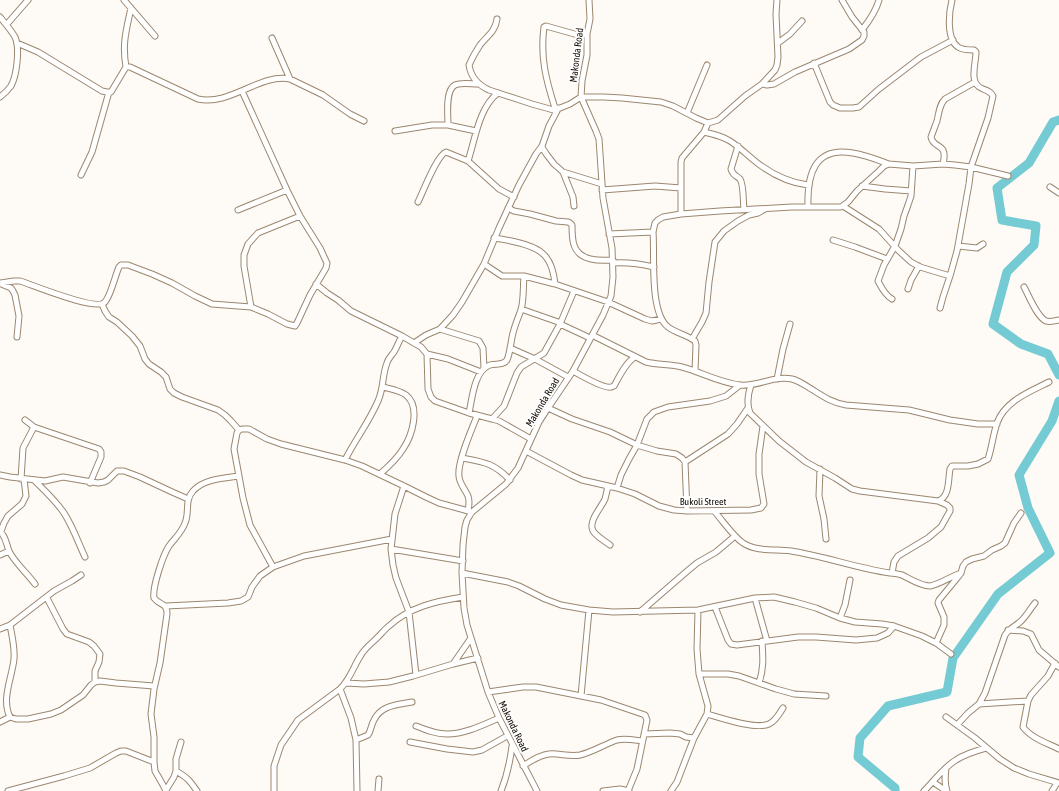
<svg xmlns="http://www.w3.org/2000/svg" width="1059" height="791" viewBox="0 0 1059 791" font-family="'Asap Condensed',sans-serif">
<style>
.lines{fill:none;stroke-linecap:round;stroke-linejoin:round}
.river{stroke:#75cbd4;stroke-width:9}
.minor-casing{stroke:#9b8770;stroke-width:7}
.minor{stroke:#fff;stroke-width:5}
.labels{text-anchor:middle;stroke-width:4;stroke-linejoin:round;paint-order:stroke}
.street-label{font-size:10px;fill:#140d05;stroke:#fff}
</style>
<rect width="100%" height="100%" fill="#fefaf5"/>
<g class="lines">
<path class="river" d="M 1059,120 L 1053,122 L 1029,163 L 997,188 L 1002,220 L 1036,226 L 1034,245 L 1007,272 L 993,324 L 1021,344 L 1048,354 L 1059,375
M 895,791 L 895,788 L 858,757 L 860,738 L 888,706 L 947,692 L 953,658 L 998,594 L 1050,553 L 1028,508 L 1019,475 L 1052,421 L 1059,401"/>
<g class="minor-casing">
<path id="minor" d="M 124,0 L 155,36
M 0,17 C 5,23 11,30 15,37 C 20,48 17,75 11,86 C 8,90 4,94 0,97
M 497,19 C 495,32 488,35 480,45 C 476,51 472,58 469,65 C 471,78 478,85 489,90 L 532,104 L 557,111 L 555,108 L 560,108 L 570,104 L 581,97 L 604,97 L 622,98 L 661,102 L 673,106 L 696,118 L 708,123 L 718,120 L 745,96 L 762,84 L 775,70 L 777,65 L 778,57 L 776,14 L 777,0
M 7,24 L 28,0
M 862,30 C 869,21 876,11 879,0
M 272,38 L 290,79
M 17,43 L 38,52 L 102,91 L 107,92 L 111,92 L 126,67 L 130,67 L 198,99 C 231,106 260,73 290,79 L 323,95 L 350,114 L 364,121
M 778,43 L 790,34 L 802,21
M 814,63 L 830,102 L 833,105 L 840,108 L 853,108 L 859,107 L 879,89 L 921,57 L 953,40
M 126,67 C 122,44 126,31 131,8
M 762,84 L 767,85 L 774,84 L 795,72 L 849,49 L 862,40 L 864,36 L 864,32 L 852,17 L 842,0
M 555,108 C 546,80 540,57 544,27 L 546,26 L 578,35 L 587,34
M 687,113 L 707,65
M 448,125 C 448,115 445,90 455,85 C 462,82 471,84 478,84
M 395,131 L 432,125 L 448,125 L 476,131
M 704,132 C 713,134 722,136 730,141 C 741,148 749,157 760,165 C 774,175 791,183 808,185
M 542,146 L 543,149 L 547,155 L 554,164 L 563,172 L 602,184
M 738,146 L 731,169 C 733,176 736,175 740,179 C 744,185 743,202 744,210
M 468,161 C 475,140 479,107 498,93
M 943,164 C 944,160 945,154 943,150 C 939,144 933,146 931,137 C 933,132 935,126 937,121 C 939,113 939,105 945,99 L 975,82
M 563,172 L 573,197 L 574,206
M 81,175 L 92,152 L 109,92
M 862,186 L 885,189 L 911,191
M 1050,187 L 1059,193
M 602,190 L 655,186 L 681,188
M 418,202 C 423,192 437,155 446,152 L 468,161 L 499,189 L 514,197
M 843,206 L 879,229 L 898,250 L 911,262 L 920,267 L 950,276
M 808,207 C 807,175 814,146 853,153 C 866,155 878,160 889,164
M 508,208 L 514,211 L 530,214 L 556,221 L 568,222 L 570,223 L 572,225 C 572,231 572,239 574,245 C 579,261 599,261 613,260
M 238,210 L 287,190
M 681,214 L 681,162 L 682,158 L 704,132 L 708,123
M 609,234 L 653,232
M 494,238 C 508,240 532,244 542,253 C 551,260 554,274 555,284
M 833,240 L 855,247 L 887,259
M 958,246 L 977,248 L 983,244
M 613,263 C 627,262 641,264 654,267
M 484,264 L 502,276 L 524,276 L 555,284 L 608,302 L 645,319 L 652,321 L 661,319
M 0,283 L 14,281 L 20,281 C 33,285 97,312 105,302 C 111,295 115,276 119,267 L 121,265 L 128,265 L 152,274 L 172,283 L 195,296 L 212,304 L 251,307 L 268,314 L 287,324 L 295,326 L 297,323 L 310,295 L 326,268 L 327,263 L 326,261 L 320,248 L 300,216 L 287,190 L 242,91
M 1,284 L 11,288 L 13,291 L 15,295 L 19,316 L 17,337
M 316,284 L 327,293 L 338,300 L 351,311 L 402,336 L 414,343 L 421,347 L 427,354 L 428,389 L 431,397 L 435,401 L 469,413 L 492,419 L 499,421 L 531,439
M 1024,287 C 1029,296 1037,317 1046,321 C 1050,322 1055,321 1059,320
M 908,289 L 911,280 L 919,266
M 892,299 C 886,296 881,287 878,281 L 884,265 L 895,246 L 901,229 L 904,216 L 908,205 L 911,196 L 913,166
M 102,304 L 105,311 L 109,317 L 117,322 L 132,336 L 140,346 L 145,359 L 149,364 L 161,372 L 166,377 L 170,389 L 174,393 L 182,397 L 218,410 L 225,415 L 231,421 L 239,430
M 251,307 L 244,266 L 244,255 L 248,244 L 258,233 L 300,216
M 940,308 L 943,297 L 950,276 L 957,251 L 969,184 L 971,167 L 988,118 L 993,96 C 991,92 988,91 983,89 C 968,84 976,64 976,52 L 974,50 C 969,50 962,50 958,47 C 946,39 949,12 952,0
M 521,309 L 561,323
M 560,324 L 590,338
M 440,329 L 479,341 L 483,348 L 484,368
M 592,335 L 646,362 C 658,365 670,364 682,367 C 701,372 720,383 740,385 C 758,387 774,375 792,379 C 800,381 806,386 813,390 C 824,397 833,403 846,405 L 909,410 L 950,420 L 978,424 L 997,424
M 692,339 L 702,322 L 706,313 L 709,282 L 715,242 L 724,231 L 738,221 L 749,215 L 758,213 L 765,209
M 414,343 L 426,335 L 440,329 L 453,315 L 462,302 L 484,264 L 499,228 L 519,185 L 536,154 L 542,146 L 549,126 L 557,111
M 510,348 L 535,359 L 568,377
M 427,354 L 448,359 L 481,372
M 573,371 C 580,375 604,389 611,387 C 612,387 613,386 614,386 C 619,377 626,362 635,357
M 695,371 L 696,345 L 695,341 C 687,335 676,333 668,327 C 649,312 655,255 653,232 L 655,223 L 658,220 L 663,217 L 681,214 L 720,211 L 792,207 L 841,207 L 848,202 L 857,191 L 879,171 L 884,166 L 889,164 L 913,166 L 943,164 L 955,165 L 971,167 L 1008,176
M 777,379 L 783,349 L 790,324
M 751,385 C 748,394 746,403 750,413 L 779,441 L 806,462 L 835,478 L 852,489 L 860,491 L 938,501 C 950,497 948,480 950,469 L 952,466 L 968,466 L 978,464 L 988,459 C 992,447 993,435 997,423 C 1005,401 1029,392 1049,382
M 548,408 L 572,419 L 610,432 L 637,445 L 657,451 L 676,454 L 682,458 L 685,462 L 687,511
M 469,413 C 472,400 474,370 490,365 C 496,363 503,366 507,360 C 510,354 511,340 513,333 C 515,325 518,318 521,310 C 524,299 523,287 524,276
M 492,419 L 504,406 L 517,373 L 521,367 L 544,353 L 560,324 L 574,291
M 25,420 L 34,427 L 99,449 L 101,452 L 101,457 L 90,483
M 526,451 L 571,475 L 582,480 L 617,488 L 635,494 L 659,506 L 674,510 L 687,511 L 751,510 L 761,508 L 764,504 L 759,474 L 759,454 L 763,426
M 462,458 C 484,462 494,463 510,480
M 345,460 C 355,440 369,422 378,401 C 384,388 382,375 387,363 C 388,359 391,356 394,352 C 397,347 399,341 402,336
M 685,462 L 728,434 L 737,424 L 748,408
M 820,469 L 819,496 L 824,519 L 826,539
M 380,474 C 388,467 397,459 403,449 C 412,436 421,407 406,395 C 399,390 391,389 383,387
M 0,475 L 10,477 L 45,481 L 63,477 L 98,483 L 104,482 L 108,480 L 117,471 L 124,471 L 140,477 L 170,491 L 188,499
M 21,479 L 23,448 L 34,427
M 34,480 C 44,490 56,501 64,513 C 73,527 78,542 85,557
M 404,486 L 395,514 L 391,549 L 393,565 L 396,578 L 409,612 L 416,675
M 608,486 C 607,491 606,495 605,499 C 601,508 588,521 593,531 C 597,537 605,541 610,545
M 617,488 L 621,475 L 629,459 L 637,445 L 647,419 L 654,412 L 668,407 L 710,401 L 726,396 L 740,385
M 468,511 C 469,506 470,501 468,496 C 465,489 459,483 459,476 C 457,462 472,429 477,416
M 714,511 C 723,521 733,536 743,543 C 757,552 775,549 791,551 C 824,556 856,568 890,573 C 894,573 898,574 902,575 C 910,579 921,586 930,586 C 941,584 951,576 961,573
M 0,531 C 6,537 6,543 9,551 C 15,563 27,573 35,584
M 1,531 L 4,523 L 8,516 L 22,504 L 26,496 L 24,479
M 391,549 L 463,561
M 0,555 L 9,551
M 273,567 L 250,525 L 243,498 L 234,449 L 237,433 L 239,430 L 242,429 L 249,429 L 267,439 L 281,444 L 345,460 L 362,466 L 404,486 L 426,497 L 439,503 L 472,512
M 462,573 L 508,582 L 519,586 L 545,599 L 561,605 L 589,610 L 613,612 L 698,610 L 755,598 L 774,597 L 795,602 L 816,608 L 840,618 L 855,622 L 882,624 L 894,626 L 922,636 L 936,643 L 951,654
M 892,573 L 894,562 L 898,556 L 928,538 L 941,527 L 950,511 L 950,508 L 947,505 L 938,501
M 47,598 L 63,629 L 67,634 L 89,642 L 94,646 L 100,654 L 99,662 L 95,671 L 95,682
M 755,598 L 767,641
M 166,606 L 228,603 L 241,601 L 248,597 L 252,587 L 260,576 L 273,567 L 304,556 L 392,539
M 715,607 L 728,640 L 731,644 L 737,645 L 798,637 L 816,637 L 856,640 L 877,638 L 888,633 L 894,626
M 640,612 L 685,573 L 697,563 L 716,552 L 735,536
M 840,618 L 845,605 L 850,580
M 10,625 C 12,636 15,648 14,659 C 12,678 1,699 10,717 L 16,719 L 28,719 L 51,714 L 61,710 L 83,695 L 91,685 L 95,682 L 100,681 L 116,683 L 154,686
M 0,629 L 10,625 L 54,591 L 72,581 L 81,575
M 1008,630 L 1023,631 L 1031,634 L 1039,650 L 1059,667
M 936,643 L 944,625 L 944,617 L 938,603 L 939,600 L 958,577 L 961,573 L 963,566 L 966,562 L 972,559 L 984,556 L 992,550 L 1001,546 L 1005,543 L 1014,523 L 1021,513
M 1055,663 L 1048,676 L 1031,695 L 1028,701 L 1023,727 C 1031,738 1047,743 1059,749
M 453,664 L 471,638
M 699,674 L 728,674 L 739,676 L 776,689 L 794,694 L 826,696
M 346,683 L 364,684 L 389,682 L 413,676 L 453,664 L 478,658
M 759,683 C 764,668 763,658 762,641
M 340,689 L 351,718 L 356,740 L 357,791
M 488,692 L 523,687 L 536,687 L 601,700 L 645,715 L 647,720 L 637,769 L 628,791
M 581,696 L 589,610
M 979,704 L 1028,701
M 707,714 C 721,718 756,730 769,724 C 776,721 779,714 783,708
M 946,717 L 975,738 L 1000,759 L 1014,768 L 1029,774 L 1059,783
M 0,722 L 10,717
M 957,725 L 968,713 L 979,704 L 985,693 L 1005,635 C 1009,629 1015,626 1020,622 C 1026,617 1030,609 1035,603
M 416,726 C 426,730 436,734 447,734 C 465,734 483,725 499,718
M 644,734 L 670,733 L 680,734 L 686,737 L 694,738
M 356,740 L 368,735 C 371,731 371,725 374,720 C 381,705 397,705 412,702
M 410,742 L 447,749 L 473,752 L 482,750 L 507,736
M 523,766 C 531,761 539,755 549,754 C 559,753 569,757 580,755 C 593,752 605,744 617,740 C 625,738 634,740 642,741
M 946,768 C 945,776 944,783 947,791
M 176,771 C 188,778 190,781 197,791
M 933,782 L 946,791
M 166,790 L 174,777 L 176,771 L 176,759 L 181,742
M 8,791 L 64,776 L 90,768 L 116,753 L 121,751 L 126,751 L 154,762
M 166,791 L 163,785 L 155,771 L 154,762 L 154,737 L 151,714 L 154,689 L 160,663 L 167,614 C 167,602 160,606 154,598 C 152,588 163,555 169,546 C 175,538 182,532 185,523 C 190,512 184,501 193,491 C 203,479 224,478 239,476
M 274,791 L 274,766 L 281,745 L 298,720 L 340,689 C 351,678 353,667 361,655 C 365,648 372,643 378,637 C 382,633 385,629 389,626 C 409,607 437,601 463,597
M 378,791 L 379,779
M 501,791 C 507,776 510,762 512,746
M 537,791 L 499,718 L 488,692 L 467,625 L 464,608 L 462,573 L 463,545 L 465,527 L 467,520 L 472,512 L 506,484 L 518,468 L 539,422 L 548,408 L 573,371 L 603,315 L 611,296 L 613,277 L 612,248 L 603,198 L 599,139 L 596,131 L 581,97 L 582,81 L 587,55 L 587,34 L 590,19 L 589,0
M 603,791 L 620,789 L 629,791
M 671,791 L 677,782 L 694,738 L 707,714 L 708,706 L 699,674 L 697,649 L 698,610
M 924,791 C 934,781 944,767 956,760 C 965,754 975,751 986,748
M 1052,791 L 1057,783"/>
</g>
<use href="#minor" class="minor"/>
</g>
<g class="labels">
<g class="street-label">
<text transform="translate(576 55) rotate(-83)" y="4">Makonda Road</text>
<text transform="translate(542 402) rotate(-59)" y="4">Makonda Road</text>
<text x="703" y="505">Bukoli Street</text>
<text transform="translate(514 726) rotate(64)" y="4">Makonda Road</text>
</g>
</g>
</svg>
